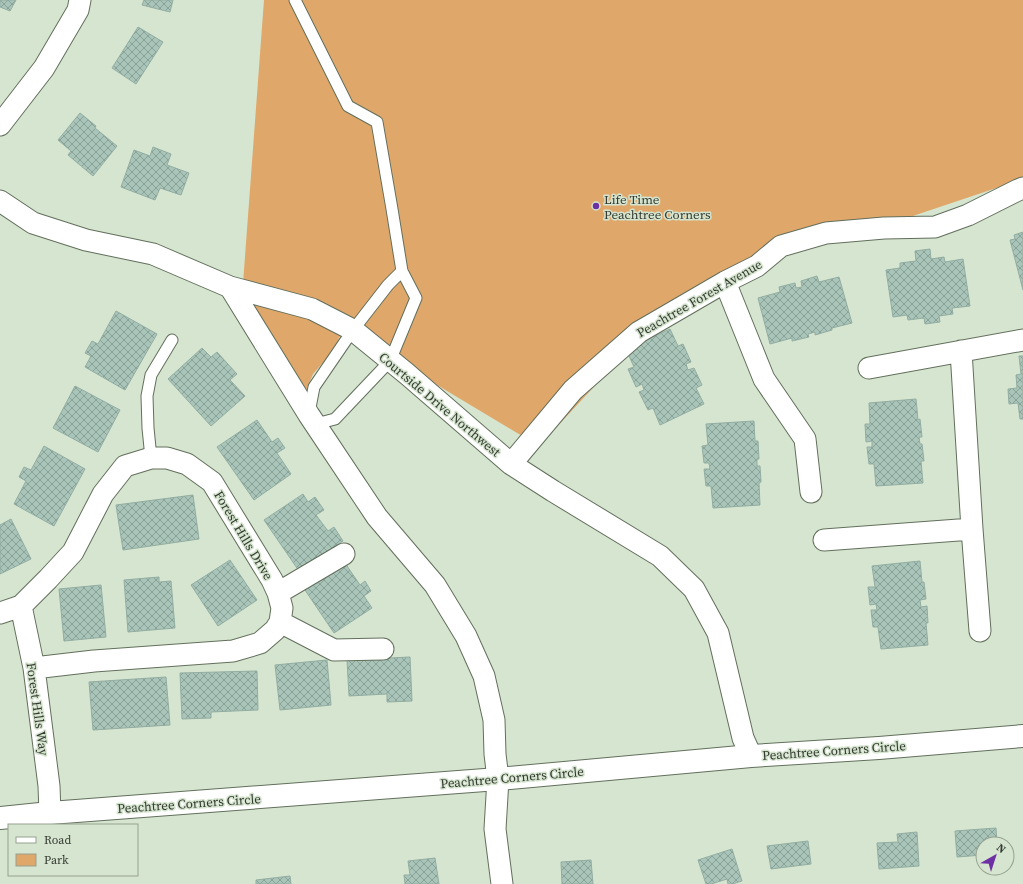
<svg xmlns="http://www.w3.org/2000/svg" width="1023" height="884" viewBox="0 0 1023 884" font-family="'Source Serif 4',serif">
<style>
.green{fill:#e0a76a}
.building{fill:url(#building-cross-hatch);stroke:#92ada2}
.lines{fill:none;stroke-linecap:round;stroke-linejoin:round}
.service-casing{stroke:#626f5c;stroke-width:13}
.minor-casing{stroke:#626f5c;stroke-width:23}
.tertiary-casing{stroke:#626f5c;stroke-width:24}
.service{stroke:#fff;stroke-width:11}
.minor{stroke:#fff;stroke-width:21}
.tertiary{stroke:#fff;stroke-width:22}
.poi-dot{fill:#6d2fa4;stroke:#d6e5cf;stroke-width:1.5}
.labels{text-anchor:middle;stroke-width:3;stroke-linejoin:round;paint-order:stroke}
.poi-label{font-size:13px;fill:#343a31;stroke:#d6e5cf;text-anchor:start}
.street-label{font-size:13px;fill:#343a31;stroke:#d6e5cf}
</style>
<defs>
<pattern id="building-cross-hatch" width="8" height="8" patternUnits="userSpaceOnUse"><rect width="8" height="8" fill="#a9c5ba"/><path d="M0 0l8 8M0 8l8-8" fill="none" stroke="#8aa198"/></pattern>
</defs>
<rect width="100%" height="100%" fill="#d6e5cf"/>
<path class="green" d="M 264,0 L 1023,0 L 1023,179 L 865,232 L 793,247 L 655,321 L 539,446 L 392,358 L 339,337 L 338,343 L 333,351 L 313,374 L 306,390 L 302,386 L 242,297 Z"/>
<path class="building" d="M 0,0 L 16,0 L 10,11 L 0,7 Z
M 144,0 L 173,0 L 170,12 L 142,5 Z
M 138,27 L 163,42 L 136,84 L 112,68 Z
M 80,113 L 96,126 L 95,128 L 117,146 L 93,176 L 68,155 L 71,151 L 58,140 Z
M 153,147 L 171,154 L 167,165 L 189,173 L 181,195 L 160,188 L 155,200 L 121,187 L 134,150 L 150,156 Z
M 1023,232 L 1023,290 L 1010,240 L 1015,239 L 1014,235 Z
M 930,249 L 931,259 L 944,257 L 945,262 L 963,259 L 970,306 L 952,308 L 953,314 L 939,316 L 940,322 L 925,324 L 924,318 L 908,320 L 907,315 L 893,317 L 886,270 L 900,268 L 900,263 L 916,261 L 915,251 Z
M 817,276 L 819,282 L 839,277 L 852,323 L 832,328 L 832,330 L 815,335 L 815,332 L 808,334 L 809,337 L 792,341 L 792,338 L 770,344 L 758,298 L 780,292 L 779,287 L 795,283 L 796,288 L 802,287 L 801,281 Z
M 116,311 L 157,334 L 125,390 L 85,367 L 91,356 L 85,353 L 92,341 L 98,344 Z
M 670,329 L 678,346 L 683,344 L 691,362 L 686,364 L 688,370 L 694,368 L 702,385 L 696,388 L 704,404 L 660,425 L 653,408 L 648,410 L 639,392 L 644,390 L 642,384 L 636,387 L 628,369 L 634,367 L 626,349 Z
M 202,348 L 211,357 L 217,352 L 237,374 L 230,380 L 245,396 L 211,426 L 168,379 Z
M 1019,356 L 1023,356 L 1023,419 L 1020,419 L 1018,403 L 1009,404 L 1008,389 L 1017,388 L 1016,375 L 1021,374 Z
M 75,386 L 120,410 L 98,452 L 53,428 Z
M 916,399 L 918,420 L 920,419 L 922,437 L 919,437 L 920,444 L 922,444 L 924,461 L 921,461 L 923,483 L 876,486 L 874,464 L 869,464 L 867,447 L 872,447 L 872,441 L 866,442 L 865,424 L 870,424 L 869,403 Z
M 257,420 L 272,442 L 278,438 L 285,448 L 277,453 L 291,474 L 254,500 L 217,447 Z
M 754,421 L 755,441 L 758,441 L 759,459 L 757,459 L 757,466 L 760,466 L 761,482 L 759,483 L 760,505 L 713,508 L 711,486 L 706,486 L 704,469 L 710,469 L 709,463 L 704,463 L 702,446 L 708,445 L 706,424 Z
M 44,446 L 85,469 L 54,526 L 14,504 L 26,481 L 19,477 L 24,467 L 31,470 Z
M 303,494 L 308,502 L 315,497 L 324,510 L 316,515 L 328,531 L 334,527 L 343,541 L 299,571 L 264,520 Z
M 193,495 L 199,539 L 123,550 L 116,505 Z
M 11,519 L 31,559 L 0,574 L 0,525 Z
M 230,560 L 257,600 L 218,626 L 191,585 Z
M 920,561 L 922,582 L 924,582 L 926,599 L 920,600 L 921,607 L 927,606 L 928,623 L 926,623 L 928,645 L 881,649 L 878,627 L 873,627 L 871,610 L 877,610 L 876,604 L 870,605 L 868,587 L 875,587 L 872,566 Z
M 345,563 L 360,585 L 365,581 L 371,591 L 364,596 L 372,608 L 334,633 L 305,590 Z
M 159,577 L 159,582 L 171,581 L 175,628 L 128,632 L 124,580 Z
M 101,585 L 106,637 L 64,641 L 59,589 Z
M 410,657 L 412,701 L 387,702 L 387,694 L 349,696 L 347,660 Z
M 327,660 L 331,705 L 280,710 L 275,665 Z
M 257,671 L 258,710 L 211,712 L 211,718 L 182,719 L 180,673 Z
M 166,677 L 170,725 L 93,730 L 89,682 Z
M 996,828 L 997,844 L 983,844 L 983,855 L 957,857 L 955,831 Z
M 917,832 L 919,866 L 879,869 L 877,843 L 898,842 L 897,834 Z
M 808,841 L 811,864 L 771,869 L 767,846 Z
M 732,849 L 742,881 L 732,884 L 728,884 L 727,879 L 711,884 L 706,884 L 698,860 Z
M 435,858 L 439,884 L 405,884 L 404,875 L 410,875 L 408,861 Z
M 591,860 L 593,884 L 562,884 L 561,862 Z
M 290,876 L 291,884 L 256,884 L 256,880 Z"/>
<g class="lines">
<g class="service-casing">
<path id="service" d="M 295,0 L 348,106 L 377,122 L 392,209 L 402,271 L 416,298 L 390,361 L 335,419 L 316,424
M 309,413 L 314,387 L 353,330 L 388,285 L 402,271
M 151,458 L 148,428 L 147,396 L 151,375 L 172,340"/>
</g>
<g class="minor-casing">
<path id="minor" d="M 0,125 L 44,68 L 78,10 L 80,0
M 0,201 L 33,223 L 86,240 L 153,254 L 230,287 L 312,309 L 353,330 L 407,374 L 511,464 L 553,491 L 660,556 L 694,589 L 718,633 L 743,738 L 751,756
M 725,282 L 764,379 L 805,439 L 811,492
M 230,287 L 309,415 L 377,517 L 435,585 L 466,636 L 484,676 L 494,720 L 495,754 L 498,779 L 495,829 L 502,884
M 869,368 L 1023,340
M 511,464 L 573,390 L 639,332 L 725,282 L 757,266 L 781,246 L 826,233 L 884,228 L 935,227 L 968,215 L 1018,190 L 1023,188
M 972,529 L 980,631
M 824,540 L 972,529 L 961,351
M 278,593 L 344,554
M 21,606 L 34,668 L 49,786 L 50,813
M 0,613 L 21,606 L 48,579 L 73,552 L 103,494 L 125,466 L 151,458 L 167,458 L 187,464 L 212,482 L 272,580 L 278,593 L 282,608 L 280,622 L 275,630 L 260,643 L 233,651 L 94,661 L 34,668
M 280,622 L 334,650 L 383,649"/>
</g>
<g class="tertiary-casing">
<path id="tertiary" d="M 0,818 L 50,813 L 498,779 L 751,756 L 879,748 L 1023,736"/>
</g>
<use href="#service" class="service"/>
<use href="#minor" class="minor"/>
<use href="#tertiary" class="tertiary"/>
</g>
<circle class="poi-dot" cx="596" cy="206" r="4"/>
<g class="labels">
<g class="poi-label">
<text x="604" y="204">Life Time<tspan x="604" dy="15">Peachtree Corners</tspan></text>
</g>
<g class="street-label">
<text transform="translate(699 298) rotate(-30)" y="5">Peachtree Forest Avenue</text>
<text transform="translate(440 404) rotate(40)" y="5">Courtside Drive Northwest</text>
<text transform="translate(244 535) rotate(59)" y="5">Forest Hills Drive</text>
<text transform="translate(38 709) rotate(82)" y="5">Forest Hills Way</text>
<text transform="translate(834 750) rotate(-4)" y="5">Peachtree Corners Circle</text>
<text transform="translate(512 777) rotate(-5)" y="5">Peachtree Corners Circle</text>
<text transform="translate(189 803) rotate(-4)" y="5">Peachtree Corners Circle</text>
</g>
</g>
<rect x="8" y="824" width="130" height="52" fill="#d6e5cf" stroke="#95a190"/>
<rect x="16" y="837" width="20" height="6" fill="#ffffff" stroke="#95a190"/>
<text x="44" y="844" font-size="12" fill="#343a31">Road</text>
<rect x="16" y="854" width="20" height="12" fill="#e0a76a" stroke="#95a190"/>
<text x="44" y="864" font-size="12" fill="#343a31">Park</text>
<g transform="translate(995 856) rotate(39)"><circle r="19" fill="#d6e5cf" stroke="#95a190"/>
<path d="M0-3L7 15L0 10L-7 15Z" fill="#6d2fa4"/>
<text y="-6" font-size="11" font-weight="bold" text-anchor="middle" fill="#343a31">N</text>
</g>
</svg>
